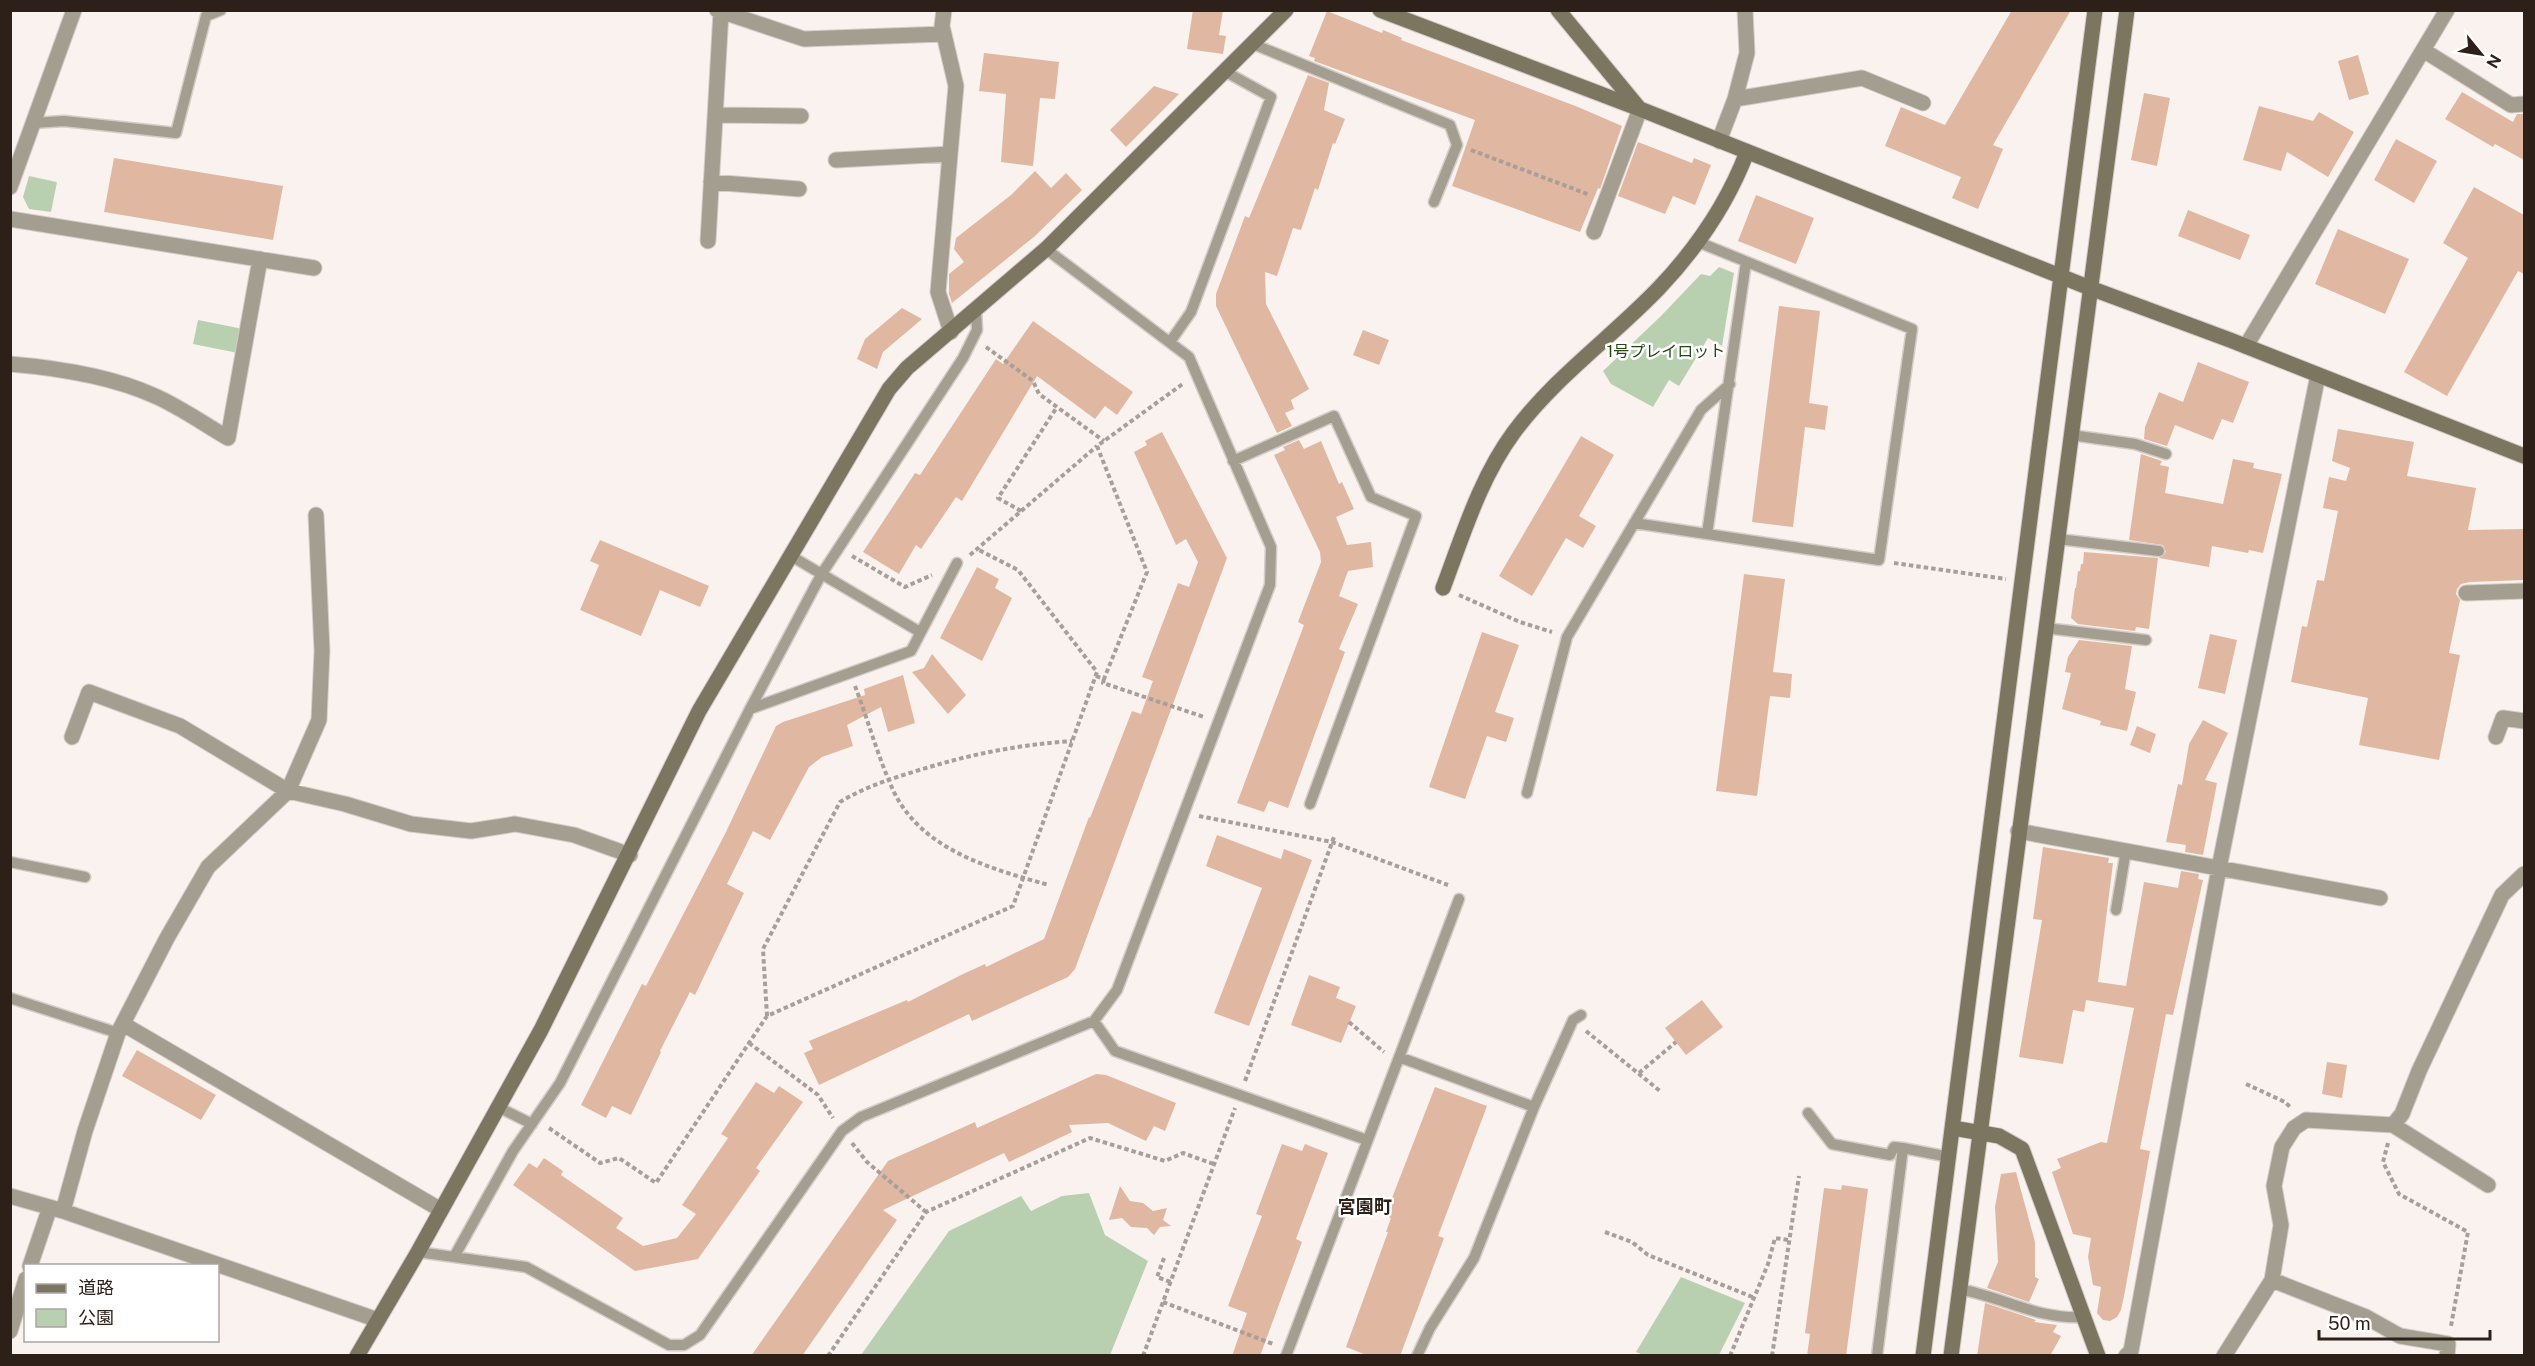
<svg xmlns="http://www.w3.org/2000/svg" width="2535" height="1366" viewBox="0 0 2535 1366" font-family="'Public Sans','Noto Sans JP',sans-serif">
<style>
.green{fill:#b9d0b0}
.building{fill:#e0b7a1}
.lines{fill:none;stroke-linecap:round;stroke-linejoin:round}
.lane-casing{stroke:#d5ccc8;stroke-width:13}
.street-casing{stroke:#d5ccc8;stroke-width:17}
.secondary-casing{stroke:#d5ccc8;stroke-width:17}
.path{stroke:#a99f9a;stroke-width:4;stroke-dasharray:4.5 3;stroke-linecap:butt}
.lane{stroke:#a39e8f;stroke-width:10}
.street{stroke:#a39e8f;stroke-width:15}
.secondary{stroke:#7c755f;stroke-width:15}
.labels{text-anchor:middle;stroke-width:5;stroke-linejoin:round;paint-order:stroke}
.park-label{font-size:16px;fill:#264715;stroke:#fff}
.neighbourhood-label{font-size:18px;font-weight:bold;fill:#2d2019;stroke:#fff}
</style>
<rect width="100%" height="100%" fill="#faf2ee"/>
<path class="green" d="M 29,176 L 57,182 L 51,212 L 29,209 L 23,197 Z
M 1719,267 L 1734,273 L 1722,346 L 1708,338 L 1679,386 L 1669,380 L 1653,407 L 1611,384 L 1603,371 L 1661,316 L 1701,274 L 1710,276 Z
M 198,320 L 243,329 L 238,353 L 193,344 Z
M 1089,1193 L 1105,1235 L 1148,1261 L 1110,1355 L 861,1355 L 949,1231 L 1021,1196 L 1031,1211 L 1062,1196 Z
M 1681,1277 L 1745,1303 L 1719,1355 L 1645,1356 L 1636,1352 Z"/>
<path class="building" d="M 1193,10 L 1223,10 L 1219,35 L 1226,36 L 1223,54 L 1187,49 Z
M 2012,10 L 2071,10 L 1993,145 L 2003,149 L 1978,209 L 1952,198 L 1961,177 L 1885,146 L 1901,107 L 1945,125 Z
M 1327,11 L 1382,33 L 1383,30 L 1402,38 L 1401,40 L 1578,107 L 1622,126 L 1600,189 L 1598,188 L 1580,232 L 1452,186 L 1475,120 L 1314,61 L 1315,58 L 1309,56 Z
M 984,53 L 1059,62 L 1055,99 L 1040,98 L 1033,166 L 1001,162 L 1006,94 L 979,91 Z
M 2358,55 L 2369,94 L 2349,100 L 2338,61 Z
M 1308,75 L 1329,83 L 1324,110 L 1345,119 L 1335,144 L 1333,143 L 1318,190 L 1315,188 L 1301,230 L 1293,228 L 1277,276 L 1265,272 L 1266,304 L 1309,389 L 1291,400 L 1294,409 L 1285,413 L 1292,426 L 1277,433 L 1216,306 L 1216,294 L 1245,216 L 1249,218 Z
M 1154,86 L 1179,94 L 1126,147 L 1110,130 Z
M 2462,92 L 2513,122 L 2517,114 L 2524,114 L 2524,160 L 2495,144 L 2493,147 L 2445,119 Z
M 2144,93 L 2170,98 L 2157,166 L 2131,160 Z
M 2259,106 L 2313,121 L 2319,112 L 2354,132 L 2328,177 L 2287,152 L 2281,171 L 2243,160 Z
M 2396,139 L 2437,161 L 2414,203 L 2374,180 Z
M 1638,142 L 1692,163 L 1694,158 L 1711,165 L 1695,205 L 1673,196 L 1665,214 L 1618,196 Z
M 114,158 L 283,186 L 273,240 L 104,212 Z
M 1035,171 L 1051,188 L 1066,173 L 1082,190 L 1035,236 L 952,303 L 949,294 L 949,274 L 964,262 L 954,249 L 956,238 L 1011,195 Z
M 2474,187 L 2524,215 L 2524,274 L 2518,271 L 2447,396 L 2404,372 L 2468,258 L 2443,243 Z
M 1756,195 L 1814,218 L 1796,264 L 1738,241 Z
M 2188,210 L 2250,235 L 2240,260 L 2178,236 Z
M 2338,229 L 2409,259 L 2385,314 L 2315,284 Z
M 1779,306 L 1820,311 L 1809,403 L 1828,406 L 1825,430 L 1805,427 L 1793,527 L 1752,522 Z
M 902,308 L 922,319 L 883,352 L 877,369 L 857,359 L 865,339 Z
M 1033,321 L 1133,392 L 1117,415 L 1105,406 L 1095,419 L 1037,376 L 962,501 L 956,497 L 921,549 L 916,545 L 899,574 L 863,552 L 915,473 L 920,475 L 996,359 L 1003,364 Z
M 1363,330 L 1389,340 L 1379,365 L 1353,355 Z
M 2198,362 L 2249,382 L 2233,423 L 2222,419 L 2213,440 L 2175,425 L 2167,446 L 2144,439 L 2145,427 L 2159,392 L 2183,402 Z
M 2338,429 L 2414,442 L 2407,476 L 2476,488 L 2468,530 L 2524,529 L 2524,580 L 2470,582 L 2461,584 L 2457,589 L 2456,594 L 2460,600 L 2449,653 L 2460,655 L 2439,760 L 2359,745 L 2368,698 L 2291,682 L 2302,626 L 2307,627 L 2317,580 L 2324,581 L 2338,511 L 2323,508 L 2329,477 L 2346,481 L 2350,468 L 2332,461 Z
M 1162,432 L 1227,558 L 1075,969 L 1068,977 L 972,1021 L 969,1014 L 819,1085 L 804,1053 L 813,1049 L 809,1041 L 907,1000 L 908,1002 L 961,975 L 985,964 L 986,967 L 1044,939 L 1089,817 L 1090,818 L 1132,711 L 1141,714 L 1153,681 L 1142,677 L 1178,583 L 1189,587 L 1198,562 L 1186,539 L 1176,545 L 1134,452 L 1147,445 L 1145,441 Z
M 1581,436 L 1614,455 L 1579,516 L 1596,526 L 1583,548 L 1566,538 L 1532,596 L 1499,576 Z
M 1299,440 L 1304,449 L 1321,441 L 1339,484 L 1342,482 L 1354,509 L 1336,517 L 1347,545 L 1371,542 L 1373,567 L 1348,571 L 1339,596 L 1358,604 L 1339,649 L 1345,652 L 1336,676 L 1288,808 L 1269,801 L 1264,812 L 1237,803 L 1304,625 L 1298,622 L 1321,562 L 1320,552 L 1274,455 L 1285,450 L 1283,447 Z
M 2141,454 L 2162,461 L 2160,465 L 2169,467 L 2165,493 L 2223,504 L 2233,459 L 2254,463 L 2253,468 L 2282,474 L 2263,553 L 2249,550 L 2248,553 L 2212,546 L 2209,567 L 2159,558 L 2166,552 L 2163,545 L 2129,540 Z
M 600,540 L 709,586 L 700,607 L 660,590 L 641,636 L 580,610 L 599,565 L 590,561 Z
M 2084,552 L 2158,558 L 2149,629 L 2136,627 L 2135,631 L 2078,624 L 2071,618 L 2075,588 L 2076,588 L 2078,571 L 2080,571 L 2081,564 L 2083,564 Z
M 977,567 L 999,579 L 995,588 L 1012,598 L 982,661 L 940,638 Z
M 1744,574 L 1785,579 L 1773,672 L 1792,674 L 1790,698 L 1770,696 L 1757,796 L 1716,791 Z
M 1482,632 L 1519,645 L 1495,712 L 1514,718 L 1506,742 L 1487,736 L 1465,799 L 1429,787 Z
M 2210,634 L 2237,640 L 2225,694 L 2198,688 Z
M 2079,640 L 2132,646 L 2125,689 L 2136,692 L 2127,731 L 2100,725 L 2101,721 L 2062,709 L 2071,673 L 2065,672 L 2068,657 Z
M 932,654 L 966,695 L 948,714 L 912,672 L 924,668 Z
M 903,675 L 915,723 L 888,732 L 881,707 L 847,725 L 853,746 L 822,757 L 809,767 L 770,840 L 753,831 L 727,884 L 744,893 L 695,995 L 690,992 L 660,1051 L 661,1052 L 631,1115 L 612,1106 L 606,1118 L 581,1105 L 642,984 L 646,986 L 725,834 L 776,726 L 783,722 L 865,695 L 864,689 Z
M 2203,720 L 2228,733 L 2205,780 L 2217,783 L 2203,855 L 2185,852 L 2186,845 L 2166,842 L 2178,784 L 2182,785 L 2189,744 Z
M 2137,726 L 2156,734 L 2150,753 L 2130,745 Z
M 1217,835 L 1281,859 L 1284,849 L 1312,860 L 1249,1026 L 1214,1013 L 1262,888 L 1206,866 Z
M 2043,847 L 2109,858 L 2108,863 L 2113,863 L 2098,982 L 2126,986 L 2144,882 L 2178,888 L 2181,871 L 2199,874 L 2198,879 L 2203,880 L 2173,1015 L 2166,1014 L 2140,1149 L 2150,1151 L 2125,1291 L 2121,1310 L 2117,1317 L 2110,1321 L 2103,1320 L 2097,1313 L 2101,1287 L 2093,1285 L 2088,1257 L 2091,1238 L 2073,1234 L 2052,1172 L 2061,1168 L 2057,1159 L 2101,1142 L 2107,1143 L 2134,1008 L 2086,1000 L 2084,1012 L 2073,1010 L 2063,1064 L 2019,1057 L 2042,920 L 2033,919 Z
M 1309,975 L 1340,987 L 1336,998 L 1356,1006 L 1341,1043 L 1291,1025 Z
M 1702,1000 L 1723,1027 L 1686,1055 L 1665,1028 Z
M 137,1050 L 216,1095 L 201,1120 L 122,1076 Z
M 2327,1062 L 2347,1065 L 2342,1098 L 2322,1094 Z
M 1096,1074 L 1106,1075 L 1176,1103 L 1165,1131 L 1154,1126 L 1146,1141 L 1108,1123 L 1069,1125 L 1072,1132 L 1009,1162 L 1004,1153 L 883,1210 L 897,1220 L 802,1356 L 751,1356 L 888,1161 L 975,1122 L 977,1128 Z
M 756,1082 L 774,1093 L 779,1086 L 803,1102 L 756,1168 L 760,1171 L 698,1259 L 635,1271 L 513,1185 L 529,1163 L 537,1168 L 544,1158 L 563,1171 L 561,1175 L 623,1218 L 616,1228 L 643,1246 L 677,1238 L 696,1214 L 682,1205 L 728,1138 L 721,1134 Z
M 1435,1087 L 1487,1106 L 1438,1236 L 1444,1238 L 1400,1356 L 1369,1356 L 1346,1347 L 1388,1232 L 1386,1232 L 1391,1218 L 1385,1216 Z
M 1282,1144 L 1302,1151 L 1305,1144 L 1328,1153 L 1296,1239 L 1302,1242 L 1260,1356 L 1232,1356 L 1247,1313 L 1228,1306 L 1262,1216 L 1256,1214 Z
M 2016,1172 L 2035,1242 L 2035,1277 L 2039,1279 L 2029,1302 L 1987,1288 L 1998,1262 L 1995,1207 L 2001,1174 Z
M 1842,1185 L 1868,1189 L 1846,1356 L 1807,1356 L 1810,1334 L 1805,1333 L 1824,1188 L 1841,1190 Z
M 1120,1186 L 1130,1201 L 1143,1203 L 1153,1211 L 1167,1208 L 1163,1220 L 1171,1226 L 1160,1227 L 1154,1235 L 1147,1228 L 1131,1227 L 1122,1218 L 1109,1220 Z
M 1985,1303 L 2036,1320 L 2034,1322 L 2057,1325 L 2053,1332 L 2061,1336 L 2050,1356 L 1977,1356 Z"/>
<g class="lines">
<g class="lane-casing">
<path id="lane" d="M 1253,44 L 1450,125 L 1457,145 L 1434,202
M 33,123 L 64,121 L 176,133 L 206,16 L 221,10
M 1170,342 L 1191,312 L 1271,97 L 1226,72
M 2071,435 L 2135,444 L 2166,454
M 1233,461 L 1334,416 L 1371,497 L 1416,516 L 1310,804
M 1634,523 L 1879,560 L 1912,329 L 1698,242
M 1707,534 L 1746,262
M 2058,539 L 2159,551
M 791,556 L 920,632
M 2045,628 L 2146,640
M 750,709 L 911,651 L 957,563
M 1527,793 L 1567,637 L 1701,410 L 1730,384
M 10,862 L 85,877
M 2116,910 L 2126,850
M 10,998 L 118,1033
M 1094,1021 L 1115,1051 L 1367,1140
M 1399,1057 L 1534,1107
M 498,1107 L 532,1124
M 1808,1113 L 1832,1144 L 1890,1155 L 1894,1147 L 1903,1148
M 418,1252 L 526,1267 L 669,1345 L 684,1345 L 700,1335 L 842,1131 L 861,1117 L 1094,1021 L 1117,990 L 1270,585 L 1271,547 L 1189,357 L 1046,249
M 454,1257 L 513,1151 L 560,1083 L 750,709 L 821,575 L 963,358 L 977,330 L 976,310
M 1959,1289 C 2003,1297 2038,1320 2084,1317
M 1286,1356 L 1459,899
M 1417,1356 L 1430,1328 L 1474,1258 L 1534,1107 L 1573,1020 L 1581,1015
M 1877,1356 L 1903,1148 L 1949,1157"/>
</g>
<g class="street-casing">
<path id="street" d="M 717,10 L 804,39 L 944,34
M 944,10 L 942,26 L 956,86 L 938,292 L 951,332
M 2423,50 L 2511,105 L 2524,104
M 1735,99 L 1862,78 L 1923,103
M 715,115 L 801,116
M 1719,141 L 1735,99 L 1747,53 L 1745,10
M 836,160 L 950,154
M 711,182 L 799,189
M 10,187 L 74,10
M 10,219 L 314,268
M 1594,232 L 1640,109
M 708,241 L 721,12
M 2246,346 L 2447,10
M 10,364 C 58,368 111,376 155,396 C 180,407 204,424 228,438 L 260,259
M 2466,593 L 2524,591
M 72,737 L 89,692 L 180,726 L 288,791 L 345,804 L 411,824 L 471,831 L 515,824 L 574,835 L 630,855
M 2496,737 L 2503,718 L 2524,721
M 2018,831 L 2380,898
M 123,1024 L 441,1210
M 2393,1125 L 2488,1185
M 10,1196 L 63,1211 L 378,1320
M 63,1211 L 85,1131 L 118,1033 L 167,938 L 208,867 L 288,791 L 319,720 L 322,651 L 316,515
M 30,1266 L 50,1207
M 2272,1280 L 2366,1317 L 2400,1336 L 2448,1344 L 2447,1356
M 10,1331 L 26,1279
M 2126,1356 L 2131,1351 L 2219,868 L 2318,375
M 2224,1356 L 2272,1280 L 2281,1225 L 2274,1186 L 2282,1147 L 2294,1128 L 2306,1120 L 2393,1125 L 2402,1114 L 2419,1071 L 2502,895 L 2524,874"/>
</g>
<g class="secondary-casing">
<path id="secondary" d="M 1380,10 L 1640,109 L 2090,288 L 2230,340 L 2524,456
M 1558,10 L 1638,107
M 1443,588 C 1463,535 1480,478 1514,432 C 1555,377 1612,337 1659,288 C 1696,249 1728,202 1747,152
M 1953,1128 L 1999,1136 L 2022,1149 L 2098,1356
M 357,1356 L 418,1252 L 541,1030 L 699,711 L 889,389 L 907,368 L 1046,249 L 1286,10
M 1923,1356 L 2095,10
M 1951,1356 L 2127,10"/>
</g>
<path class="path" d="M 1471,150 L 1590,195
M 986,347 L 1033,381 L 1039,394 L 1104,441
M 1021,511 L 998,498 L 1057,407
M 970,555 L 1097,446
M 852,556 L 905,587 L 932,575
M 1894,563 L 2006,579
M 1459,595 L 1520,622 L 1552,632
M 1096,676 L 1104,679 L 1147,572 L 1097,446 L 1184,383
M 1104,679 L 1103,683 L 1204,717
M 855,686 C 868,720 878,757 893,790 C 921,850 991,869 1049,885
M 1199,816 L 1332,842 L 1448,885
M 767,1016 L 763,949 L 840,802 C 863,788 887,780 913,772 C 967,755 1015,745 1072,741
M 1349,1022 L 1384,1052
M 1586,1031 L 1660,1091
M 749,1043 L 818,1095 L 833,1118
M 1639,1073 L 1676,1042
M 1245,1081 L 1334,837
M 2246,1084 L 2285,1102 L 2291,1108
M 549,1128 L 600,1163 L 619,1158 L 656,1183 L 767,1016 L 1013,906 L 1097,672 L 1018,570 L 977,549
M 852,1143 L 867,1162 L 926,1212
M 2388,1143 L 2383,1162 L 2399,1194 L 2468,1232 L 2451,1326
M 1605,1232 L 1632,1242 L 1648,1255 L 1755,1298
M 1164,1258 L 1157,1277 L 1171,1282
M 1163,1302 L 1273,1344
M 828,1356 L 926,1212 L 1090,1138 L 1165,1161 L 1183,1153 L 1214,1164
M 1143,1356 L 1235,1108
M 1730,1356 L 1768,1264 L 1775,1238 L 1788,1240
M 1772,1356 L 1799,1176"/>
<use href="#lane" class="lane"/>
<use href="#street" class="street"/>
<use href="#secondary" class="secondary"/>
</g>
<g class="labels">
<g class="park-label">
<text x="1666" y="357">1号プレイロット</text>
</g>
<g class="neighbourhood-label">
<text x="1365" y="1213">宮園町</text>
</g>
</g>
<rect width="2535" height="1366" fill="none" stroke="#2d2019" stroke-width="24"/>
<rect x="24" y="1264" width="195" height="78" fill="#ffffff" stroke="#aba6a3" stroke-width="1.5"/>
<rect x="36" y="1284" width="30" height="9" fill="#7c755f" stroke="#aba6a3" stroke-width="1.5"/>
<text x="78" y="1294" font-size="18" fill="#2d2019">道路</text>
<rect x="36" y="1309" width="30" height="18" fill="#b9d0b0" stroke="#aba6a3" stroke-width="1.5"/>
<text x="78" y="1324" font-size="18" fill="#2d2019">公園</text>
<g transform="translate(2481 54) rotate(120)" stroke="#ffffff" stroke-width="4.5" paint-order="stroke">
<path d="M0-4.5L10 22L0 15L-10 22Z" fill="#2d2019"/>
<text y="-9" font-size="16" font-weight="bold" text-anchor="middle" fill="#2d2019">N</text>
</g>
<path d="M2319 1330v9h171v-9" fill="none" stroke="#2d2019" stroke-width="3"/>
<text x="2328" y="1330" font-size="18" fill="#2d2019" stroke="#ffffff" stroke-width="4.5" paint-order="stroke">50 m</text>
</svg>
